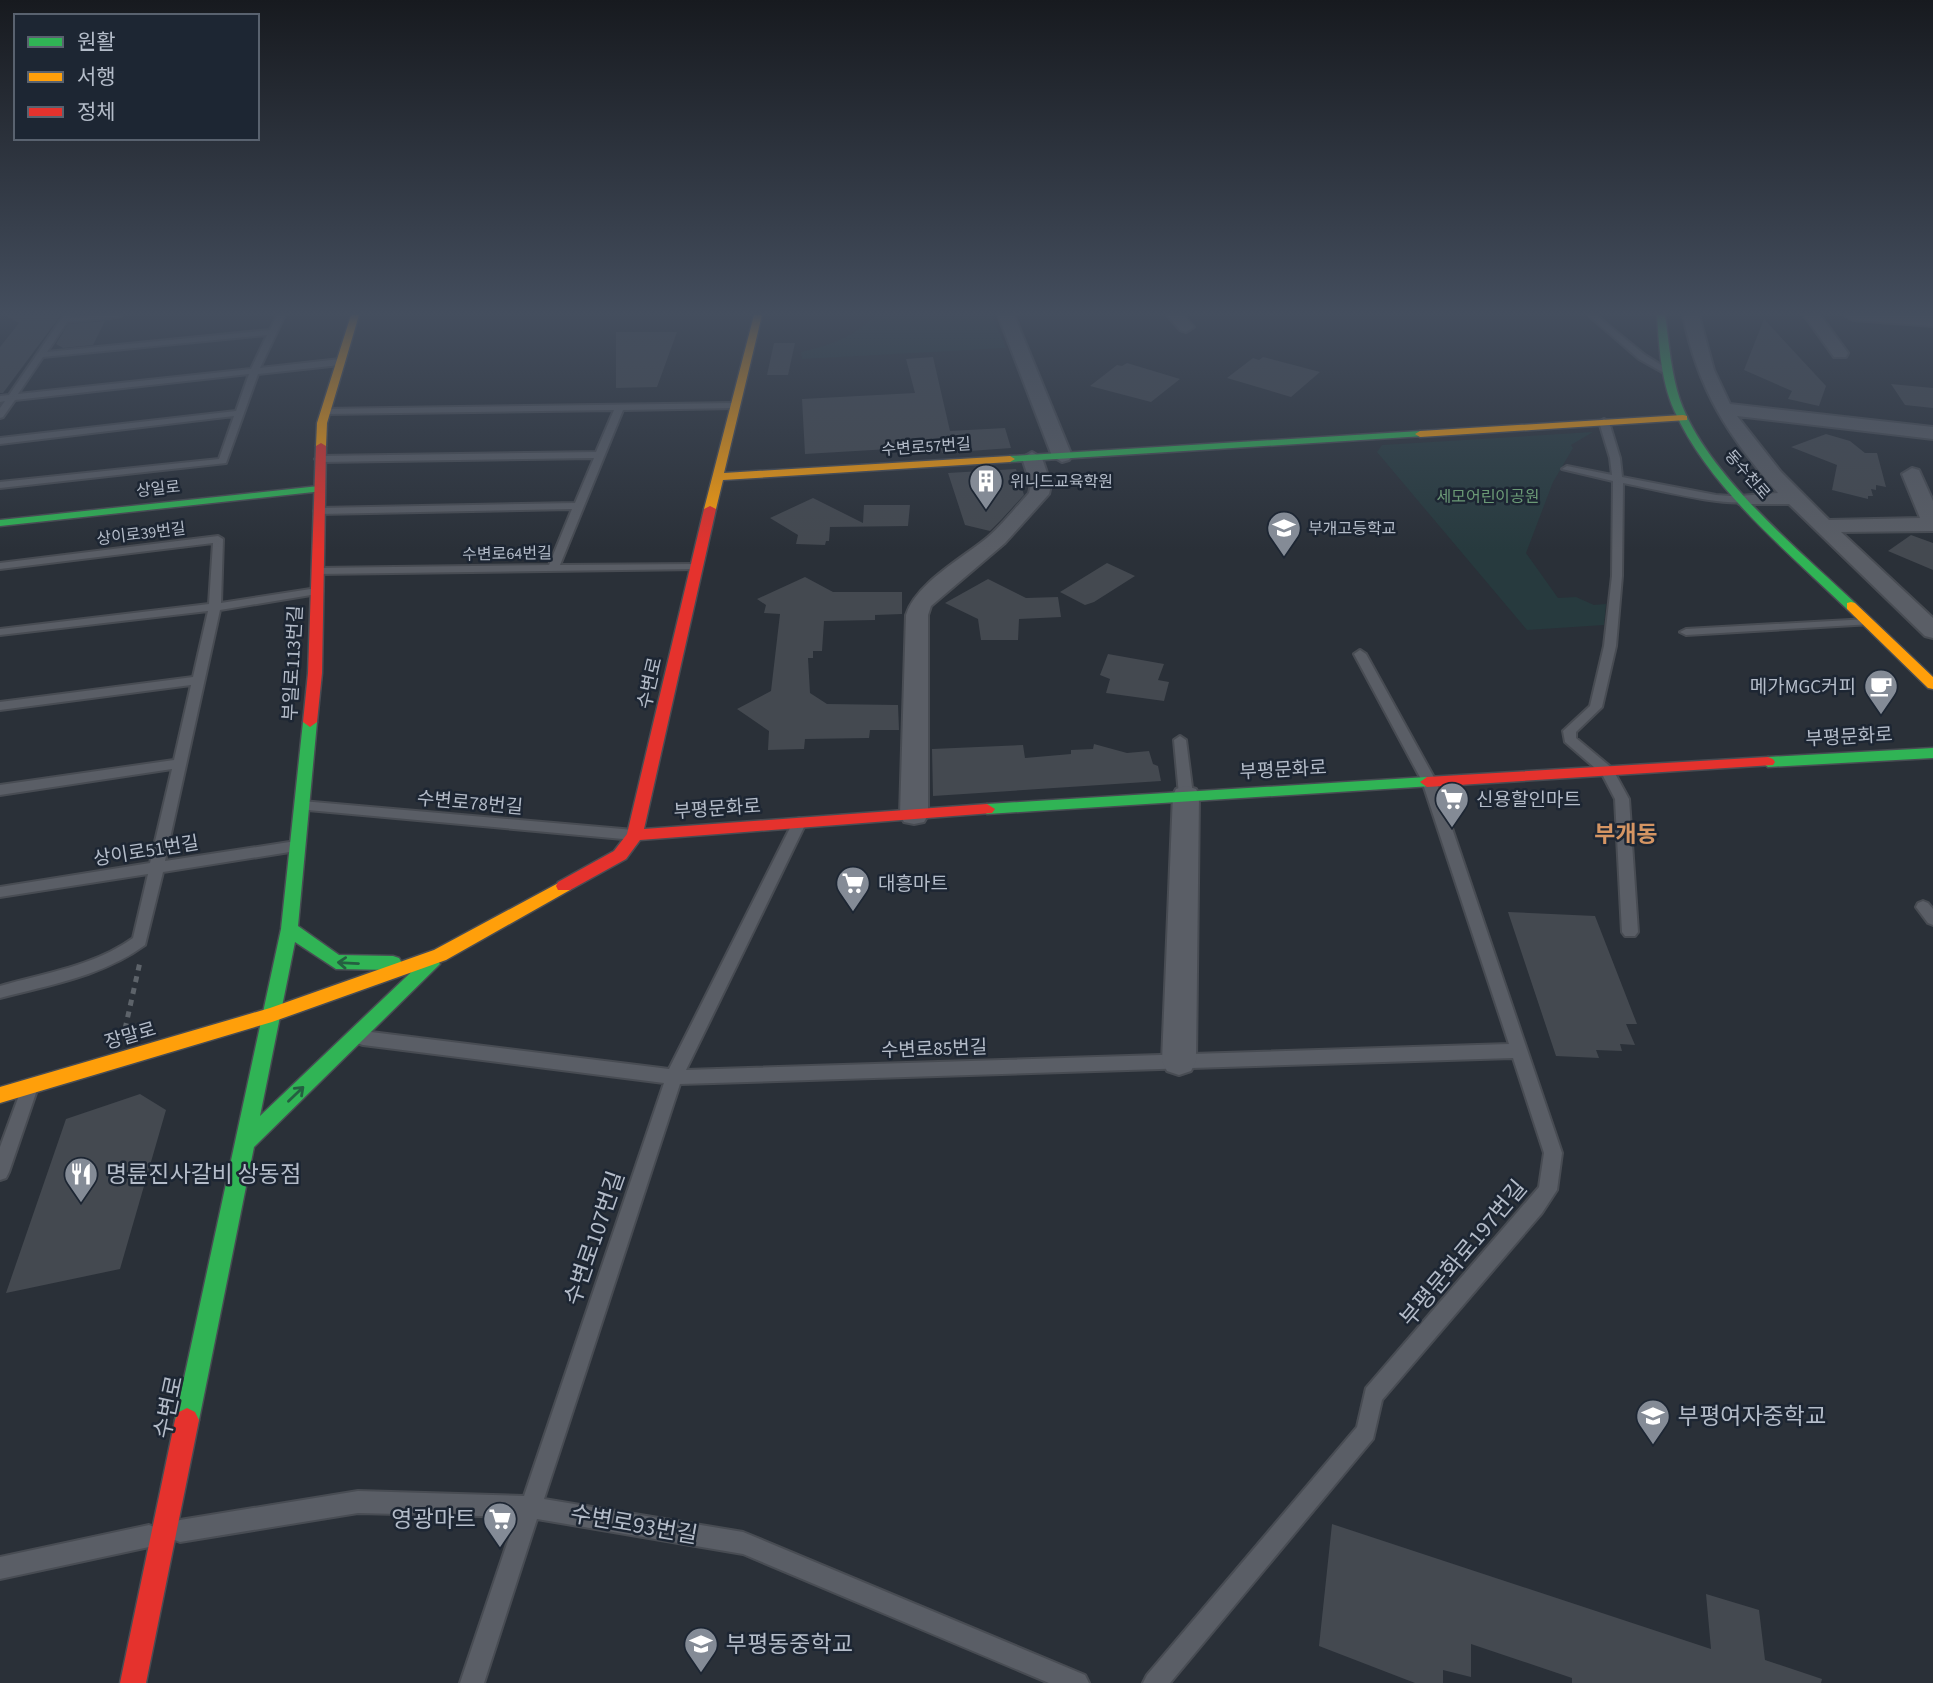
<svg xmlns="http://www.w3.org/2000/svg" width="1933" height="1683" viewBox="0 0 1933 1683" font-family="'Source Sans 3','Noto Sans KR',sans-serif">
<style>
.green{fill:#273a3e}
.building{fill:#444950}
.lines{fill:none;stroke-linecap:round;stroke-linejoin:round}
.lane-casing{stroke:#484c53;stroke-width:4}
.street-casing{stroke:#484c53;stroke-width:4}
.fast-casing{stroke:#484c53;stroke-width:3}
.slow-casing{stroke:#484c53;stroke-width:3}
.jam-casing{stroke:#484c53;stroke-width:3}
.path{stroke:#5d636a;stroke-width:5;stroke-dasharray:6 6;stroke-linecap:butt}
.lane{fill:#5a5e66;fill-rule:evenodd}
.street{fill:#5a5e66;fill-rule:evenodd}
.fast{fill:#30b455;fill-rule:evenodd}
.slow{fill:#ff9f0a;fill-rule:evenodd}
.jam{fill:#e5322d;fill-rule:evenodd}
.oneway{stroke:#255f41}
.labels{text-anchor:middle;stroke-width:5;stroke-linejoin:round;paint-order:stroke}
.far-street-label{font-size:16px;fill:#b4bcc9;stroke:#1d2633}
.far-poi-label{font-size:16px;fill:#b4bcc9;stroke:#1d2633;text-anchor:start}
.far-park-label{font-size:16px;fill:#6b9a76;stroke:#1d2633}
.street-label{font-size:19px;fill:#b4bcc9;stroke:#1d2633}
.poi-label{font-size:19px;fill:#b4bcc9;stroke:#1d2633;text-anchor:start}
.quarter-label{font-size:23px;font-weight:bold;fill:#d59563;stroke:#1d2633}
.near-poi-label{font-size:23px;fill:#b4bcc9;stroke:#1d2633;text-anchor:start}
.near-street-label{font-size:23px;fill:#b4bcc9;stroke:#1d2633}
</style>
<rect width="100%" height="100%" fill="#2a3038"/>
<path class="green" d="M 874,315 L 992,315 L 1006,348 L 802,359 L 801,352 C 828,346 856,337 874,315 Z
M 1593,432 L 1571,445 L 1573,448 L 1553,482 L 1526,553 L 1558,598 L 1576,597 L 1594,605 L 1606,604 L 1604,625 L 1527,630 L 1377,452 L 1382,445 Z"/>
<path class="building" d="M 5,315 L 61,315 L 3,393 L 0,393 L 0,347 L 19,323 Z
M 1764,319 L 1826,386 L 1819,406 L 1788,399 L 1792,391 L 1744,370 Z
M 105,321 L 93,345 L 63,348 L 56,344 L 68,324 Z
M 616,332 L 677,332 L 657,387 L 616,388 Z
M 774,343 L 795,343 L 788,375 L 767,375 Z
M 933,357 L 950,431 L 1005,428 L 1011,448 L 942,453 L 940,446 L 805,454 L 802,399 L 915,393 L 906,359 Z
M 1263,357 L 1320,372 L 1291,397 L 1227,378 L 1253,358 L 1259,360 Z
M 1127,363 L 1180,379 L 1151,402 L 1090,386 L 1117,365 L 1122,366 Z
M 1891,384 L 1933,388 L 1933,408 L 1905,405 Z
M 1826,434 L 1850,441 L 1865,453 L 1877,453 L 1886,487 L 1876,485 L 1876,490 L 1871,489 L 1873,496 L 1868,496 L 1868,499 L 1832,490 L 1837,465 L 1791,447 Z
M 1016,469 L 1024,495 L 1002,519 L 990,531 L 965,525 L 948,473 Z
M 813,498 L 863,523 L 864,505 L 910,505 L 908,526 L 830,527 L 829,541 L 826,541 L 825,545 L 796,544 L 798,535 L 770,518 Z
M 1911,535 L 1933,543 L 1933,570 L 1888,551 Z
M 1107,563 L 1135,576 L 1094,602 L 1085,605 L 1060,592 Z
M 805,577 L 833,592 L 902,592 L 902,614 L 875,615 L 875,620 L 824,621 L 822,651 L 813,651 L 813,658 L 808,658 L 810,693 L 827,704 L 898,705 L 899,730 L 870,730 L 869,738 L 805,739 L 804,749 L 768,750 L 769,731 L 737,709 L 771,691 L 780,614 L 764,613 L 766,605 L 757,599 Z
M 988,579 L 1026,598 L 1058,597 L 1061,617 L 1019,619 L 1018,640 L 981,640 L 978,619 L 945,603 Z
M 1108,654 L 1164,664 L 1158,680 L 1169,682 L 1164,701 L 1106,693 L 1110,679 L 1100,675 Z
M 1094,744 L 1127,753 L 1149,751 L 1153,764 L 1158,766 L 1161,781 L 933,796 L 932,749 L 1023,745 L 1025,758 L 1071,754 L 1071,750 L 1093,749 Z
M 1508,912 L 1595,916 L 1637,1024 L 1626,1024 L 1635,1045 L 1620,1044 L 1622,1051 L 1596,1050 L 1599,1058 L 1556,1056 Z
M 140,1094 L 166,1110 L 120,1269 L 6,1293 L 66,1119 Z
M 1332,1524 L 1711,1649 L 1706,1594 L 1759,1610 L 1765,1660 L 1822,1679 L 1821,1683 L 1572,1683 L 1572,1678 L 1471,1644 L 1471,1677 L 1443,1670 L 1443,1683 L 1415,1683 L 1319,1646 Z"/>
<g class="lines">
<g class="lane-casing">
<path id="lane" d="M 64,315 L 72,315 L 71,317 L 122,315 L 118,317 L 67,322 L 47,352 L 270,330 L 277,315 L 285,315 L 260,368 L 340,359 L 344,362 L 340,365 L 258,374 L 226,463 L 0,488 L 0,482 L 219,459 L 234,416 L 0,444 L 0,438 L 236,411 L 249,374 L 15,400 L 3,417 L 0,418 L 0,408 L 5,401 L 0,402 L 0,396 L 9,395 ZM 267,335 L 251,369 L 18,394 L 43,357 Z
M 1588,315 L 1596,315 L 1645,355 L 1671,371 L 1664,373 L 1639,359 Z
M 734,403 L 737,404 L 737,408 L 623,410 L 560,565 L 696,564 L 701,567 L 700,569 L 317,574 L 312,571 L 317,568 L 549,565 L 572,509 L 319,514 L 314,511 L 319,508 L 575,503 L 594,458 L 320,462 L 315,459 L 320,456 L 596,452 L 614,410 L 325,414 L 322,413 L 322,409 Z
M 1604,419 L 1609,422 L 1620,458 L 1622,477 L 1716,495 L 1746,497 L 1751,500 C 1736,510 1645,487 1623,483 L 1622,576 L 1616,646 L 1602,707 L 1576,732 L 1576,738 L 1612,768 L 1629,799 L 1638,932 L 1635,936 L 1625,936 L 1622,932 L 1615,799 L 1602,774 L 1565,742 L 1563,731 L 1590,706 L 1604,646 L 1612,576 L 1613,481 L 1562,469 L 1567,466 L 1612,475 L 1610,458 L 1599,422 Z
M 218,536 L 223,539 L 221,603 L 317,588 L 323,591 L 317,594 L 220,610 L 165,861 L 296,841 L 303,846 L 296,851 L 163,872 L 145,945 C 103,976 49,985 0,998 L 0,986 C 45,973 94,966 133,938 L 148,874 L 0,897 L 0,887 L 150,863 L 172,769 L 0,795 L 0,785 L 174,760 L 191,685 L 0,710 L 0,702 L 193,677 L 208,611 L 0,635 L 0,629 L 209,604 L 213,543 L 0,569 L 0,563 Z
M 1868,619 L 1874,622 L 1872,624 L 1686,635 L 1680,632 L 1686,629 Z
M 1360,650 L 1366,654 L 1436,781 L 1562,1153 L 1557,1190 L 1542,1213 L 1382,1400 L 1373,1439 L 1170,1683 L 1143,1683 L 1147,1675 L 1357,1427 L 1366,1388 L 1539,1187 L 1544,1153 L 1513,1058 L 680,1084 L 544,1499 L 743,1532 L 1085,1675 L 1089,1683 L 1049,1683 L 743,1554 L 537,1519 L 484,1683 L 460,1683 L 516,1517 L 358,1513 L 180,1542 L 172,1539 L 169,1531 L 172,1523 L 180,1520 L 358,1491 L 524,1496 L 664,1083 L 363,1045 L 357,1043 L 355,1038 L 357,1033 L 363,1031 L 669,1069 L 794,820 L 799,818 L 806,823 L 686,1070 L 1509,1044 L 1422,781 L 1354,654 Z
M 1180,736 L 1186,740 L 1193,795 L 1186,800 L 1179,795 L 1174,740 Z
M 302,801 L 634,830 L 641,835 L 634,840 L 297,809 L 295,806 Z
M 1923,901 L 1928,903 L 1933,909 L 1933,925 L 1928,923 L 1916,907 L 1918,903 Z
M 29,1083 L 35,1085 L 37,1090 L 9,1172 L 6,1178 L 0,1180 L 0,1147 L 21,1090 L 23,1085 Z
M 149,1525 L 157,1528 L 160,1536 L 157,1544 L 149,1547 L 0,1579 L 0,1557 Z"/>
</g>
<g class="street-casing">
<path id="street" d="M 998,315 L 1014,315 L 1072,456 L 1069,460 L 1062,462 L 1052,456 Z
M 1167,315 L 1183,315 L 1194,327 L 1186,332 L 1180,330 Z
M 1683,315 L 1699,315 L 1714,370 L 1730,404 L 1933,427 L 1933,439 L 1737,416 L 1781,472 L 1829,520 L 1920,518 L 1902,474 L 1912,468 L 1919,470 L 1933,501 L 1933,531 L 1841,532 L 1933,618 L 1933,638 L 1925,636 L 1789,504 L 1739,504 L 1736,500 L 1739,496 L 1778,493 C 1728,436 1698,390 1683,315 Z
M 1804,315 L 1820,315 L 1848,353 L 1846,357 L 1834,357 Z
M 1845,315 L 1933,316 L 1933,326 L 1853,320 Z
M 1032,452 L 1042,458 L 1051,485 L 1049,494 L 1005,543 L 931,606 L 928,615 L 928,815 L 924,822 L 914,824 L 904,822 L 900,815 L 906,615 C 916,583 963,558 988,537 C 1003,524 1016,507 1029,493 L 1031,485 L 1022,458 Z
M 1186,786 L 1196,789 L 1199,795 L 1196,1061 L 1191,1071 L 1179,1075 L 1167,1071 L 1162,1061 L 1173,795 L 1176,789 Z"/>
</g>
<g class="fast-casing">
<path id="fast" d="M 1657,315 L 1665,315 C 1669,343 1671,373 1680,400 C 1706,474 1799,550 1855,603 L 1855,609 L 1847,609 C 1787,551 1708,487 1674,410 C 1661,381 1659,346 1657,315 Z
M 1420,431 L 1425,434 L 1424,436 L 1010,462 L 1005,459 L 1010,456 Z
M 319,486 L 323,487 L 323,491 L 0,526 L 0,520 Z
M 310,717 L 317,722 L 298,926 L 339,955 L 393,956 L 399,958 L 402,963 L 399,968 L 393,970 L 336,969 L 295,942 L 260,1116 L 425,959 L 431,957 L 437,959 L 440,964 L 254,1147 L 199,1420 L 195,1428 L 187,1432 L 179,1428 L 175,1420 L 281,929 L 303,722 Z
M 1933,748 L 1933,758 L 1768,767 L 1761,762 L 1768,757 Z
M 1427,777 L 1434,782 L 1432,786 L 987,814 L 979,809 L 987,804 Z"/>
</g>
<g class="slow-casing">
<path id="slow" d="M 351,315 L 359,315 L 327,423 L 326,446 L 321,449 L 316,446 L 317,423 Z
M 754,315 L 762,315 L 724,473 L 1010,456 L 1015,459 L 1010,462 L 723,480 L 716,509 L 706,511 L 704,509 Z
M 1683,415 L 1687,416 L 1687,420 L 1420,437 L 1415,434 L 1420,431 Z
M 1851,602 L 1855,603 L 1933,677 L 1933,689 L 1928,688 L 1847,609 L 1847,603 Z
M 564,880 L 570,882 L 572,886 L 570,890 L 446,960 L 272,1022 L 0,1103 L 0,1087 L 270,1008 L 434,950 Z"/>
</g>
<g class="jam-casing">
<path id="jam" d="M 321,443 L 326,446 L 322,673 L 317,722 L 310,727 L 303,722 L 308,673 L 316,446 Z
M 710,506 L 716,509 L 644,829 L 987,804 L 995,809 L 992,813 L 640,840 L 626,859 L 570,890 L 558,890 L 556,886 L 558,882 L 614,851 L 627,834 L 704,509 Z
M 1768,757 L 1773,759 L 1775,762 L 1773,765 L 1427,787 L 1420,782 L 1427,777 Z
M 187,1408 L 195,1412 L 199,1420 L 146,1683 L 120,1683 L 175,1420 L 179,1412 Z"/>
</g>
<path class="path" d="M 125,1029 L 140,962"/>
<use href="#lane" class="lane"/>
<use href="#street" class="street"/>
<use href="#fast" class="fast"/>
<use href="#slow" class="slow"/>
<use href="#jam" class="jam"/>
</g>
<defs><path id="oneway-shaft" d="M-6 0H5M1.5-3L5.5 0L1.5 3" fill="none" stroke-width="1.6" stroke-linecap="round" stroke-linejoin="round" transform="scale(1.75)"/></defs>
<g class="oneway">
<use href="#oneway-shaft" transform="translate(348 963) rotate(-177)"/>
<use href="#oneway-shaft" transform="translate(296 1094) rotate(-44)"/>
</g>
<linearGradient id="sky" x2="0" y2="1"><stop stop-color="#171a1f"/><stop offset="0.57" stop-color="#444e5e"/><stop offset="1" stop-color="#444e5e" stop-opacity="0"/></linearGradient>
<rect width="1933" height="550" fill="url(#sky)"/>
<defs>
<g id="building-pin" transform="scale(1.75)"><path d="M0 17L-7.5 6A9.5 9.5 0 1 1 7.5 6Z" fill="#848b96" stroke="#1d2633"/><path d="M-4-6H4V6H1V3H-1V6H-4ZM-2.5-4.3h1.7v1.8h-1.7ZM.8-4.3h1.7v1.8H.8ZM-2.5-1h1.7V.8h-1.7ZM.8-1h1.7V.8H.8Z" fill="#fff"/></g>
<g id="school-pin" transform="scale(1.75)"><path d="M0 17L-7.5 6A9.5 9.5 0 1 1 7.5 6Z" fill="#848b96" stroke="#1d2633"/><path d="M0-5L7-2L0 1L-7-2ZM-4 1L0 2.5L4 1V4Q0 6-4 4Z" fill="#fff"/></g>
<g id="cafe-pin" transform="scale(1.75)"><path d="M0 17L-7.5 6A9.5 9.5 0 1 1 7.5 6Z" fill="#848b96" stroke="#1d2633"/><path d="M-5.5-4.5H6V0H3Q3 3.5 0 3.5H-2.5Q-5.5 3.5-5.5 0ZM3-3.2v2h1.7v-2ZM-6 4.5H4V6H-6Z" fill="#fff"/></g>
<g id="supermarket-pin" transform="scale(1.75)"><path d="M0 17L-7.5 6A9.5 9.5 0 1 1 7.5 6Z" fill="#848b96" stroke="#1d2633"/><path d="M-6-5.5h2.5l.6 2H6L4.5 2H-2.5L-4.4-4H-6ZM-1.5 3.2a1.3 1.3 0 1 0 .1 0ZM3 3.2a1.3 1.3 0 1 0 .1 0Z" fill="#fff"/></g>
<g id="restaurant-pin" transform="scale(1.75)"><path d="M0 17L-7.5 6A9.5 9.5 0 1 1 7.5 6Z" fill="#848b96" stroke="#1d2633"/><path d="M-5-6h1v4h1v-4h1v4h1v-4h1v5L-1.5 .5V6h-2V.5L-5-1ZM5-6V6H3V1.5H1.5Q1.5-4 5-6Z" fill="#fff"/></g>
</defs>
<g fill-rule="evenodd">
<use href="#building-pin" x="986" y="481"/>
<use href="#school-pin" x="1284" y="528"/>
<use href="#cafe-pin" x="1881" y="686"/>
<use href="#supermarket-pin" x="1452" y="799"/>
<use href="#supermarket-pin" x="853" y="883"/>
<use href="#restaurant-pin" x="81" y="1174"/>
<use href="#school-pin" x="1653" y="1416"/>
<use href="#supermarket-pin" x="500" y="1519"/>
<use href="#school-pin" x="701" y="1644"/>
</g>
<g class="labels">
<g class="far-street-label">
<text transform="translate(926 446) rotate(-4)" y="6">수변로57번길</text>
<text transform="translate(1748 474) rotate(49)" y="6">동수천로</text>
<text transform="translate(158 488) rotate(-6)" y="6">상일로</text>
<text transform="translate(141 533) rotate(-7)" y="6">상이로39번길</text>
<text transform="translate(507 553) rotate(-1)" y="6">수변로64번길</text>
</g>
<g class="far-poi-label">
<text x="1010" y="487">위니드교육학원</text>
<text x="1308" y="534">부개고등학교</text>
</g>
<g class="far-park-label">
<text x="1488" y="502">세모어린이공원</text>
</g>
<g class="street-label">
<text transform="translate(292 663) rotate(-87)" y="7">부일로113번길</text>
<text transform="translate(649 683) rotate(-77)" y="7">수변로</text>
<text transform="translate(1849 736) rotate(-3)" y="7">부평문화로</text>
<text transform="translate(1283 769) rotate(-3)" y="7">부평문화로</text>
<text transform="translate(470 802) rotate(5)" y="7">수변로78번길</text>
<text transform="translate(717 808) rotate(-4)" y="7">부평문화로</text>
<text transform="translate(146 850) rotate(-9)" y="7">상이로51번길</text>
<text transform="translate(130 1035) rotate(-16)" y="7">장말로</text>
<text transform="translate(934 1048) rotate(-2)" y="7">수변로85번길</text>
</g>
<g class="poi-label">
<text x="1856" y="693" text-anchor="end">메가MGC커피</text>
<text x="1476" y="806">신용할인마트</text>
<text x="878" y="890">대흥마트</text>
</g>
<g class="quarter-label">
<text x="1626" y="842">부개동</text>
</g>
<g class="near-poi-label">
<text x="106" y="1182">명륜진사갈비 상동점</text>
<text x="1678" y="1424">부평여자중학교</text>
<text x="476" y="1527" text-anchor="end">영광마트</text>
<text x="726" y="1652">부평동중학교</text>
</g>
<g class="near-street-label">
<text transform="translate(594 1238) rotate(-71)" y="8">수변로107번길</text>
<text transform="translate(1463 1253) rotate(-50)" y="8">부평문화로197번길</text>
<text transform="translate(168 1407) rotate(-78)" y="8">수변로</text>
<text transform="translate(634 1524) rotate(10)" y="8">수변로93번길</text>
</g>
</g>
<rect x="14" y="14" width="245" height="126" fill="#1d2633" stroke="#59626f" stroke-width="2"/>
<rect x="28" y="37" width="35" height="10" fill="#30b455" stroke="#59626f" stroke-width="2"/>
<text x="77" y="49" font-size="21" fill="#b4bcc9">원활</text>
<rect x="28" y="72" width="35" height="10" fill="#ff9f0a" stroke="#59626f" stroke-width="2"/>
<text x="77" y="84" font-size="21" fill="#b4bcc9">서행</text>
<rect x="28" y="107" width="35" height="10" fill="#e5322d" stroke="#59626f" stroke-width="2"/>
<text x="77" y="119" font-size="21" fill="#b4bcc9">정체</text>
</svg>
